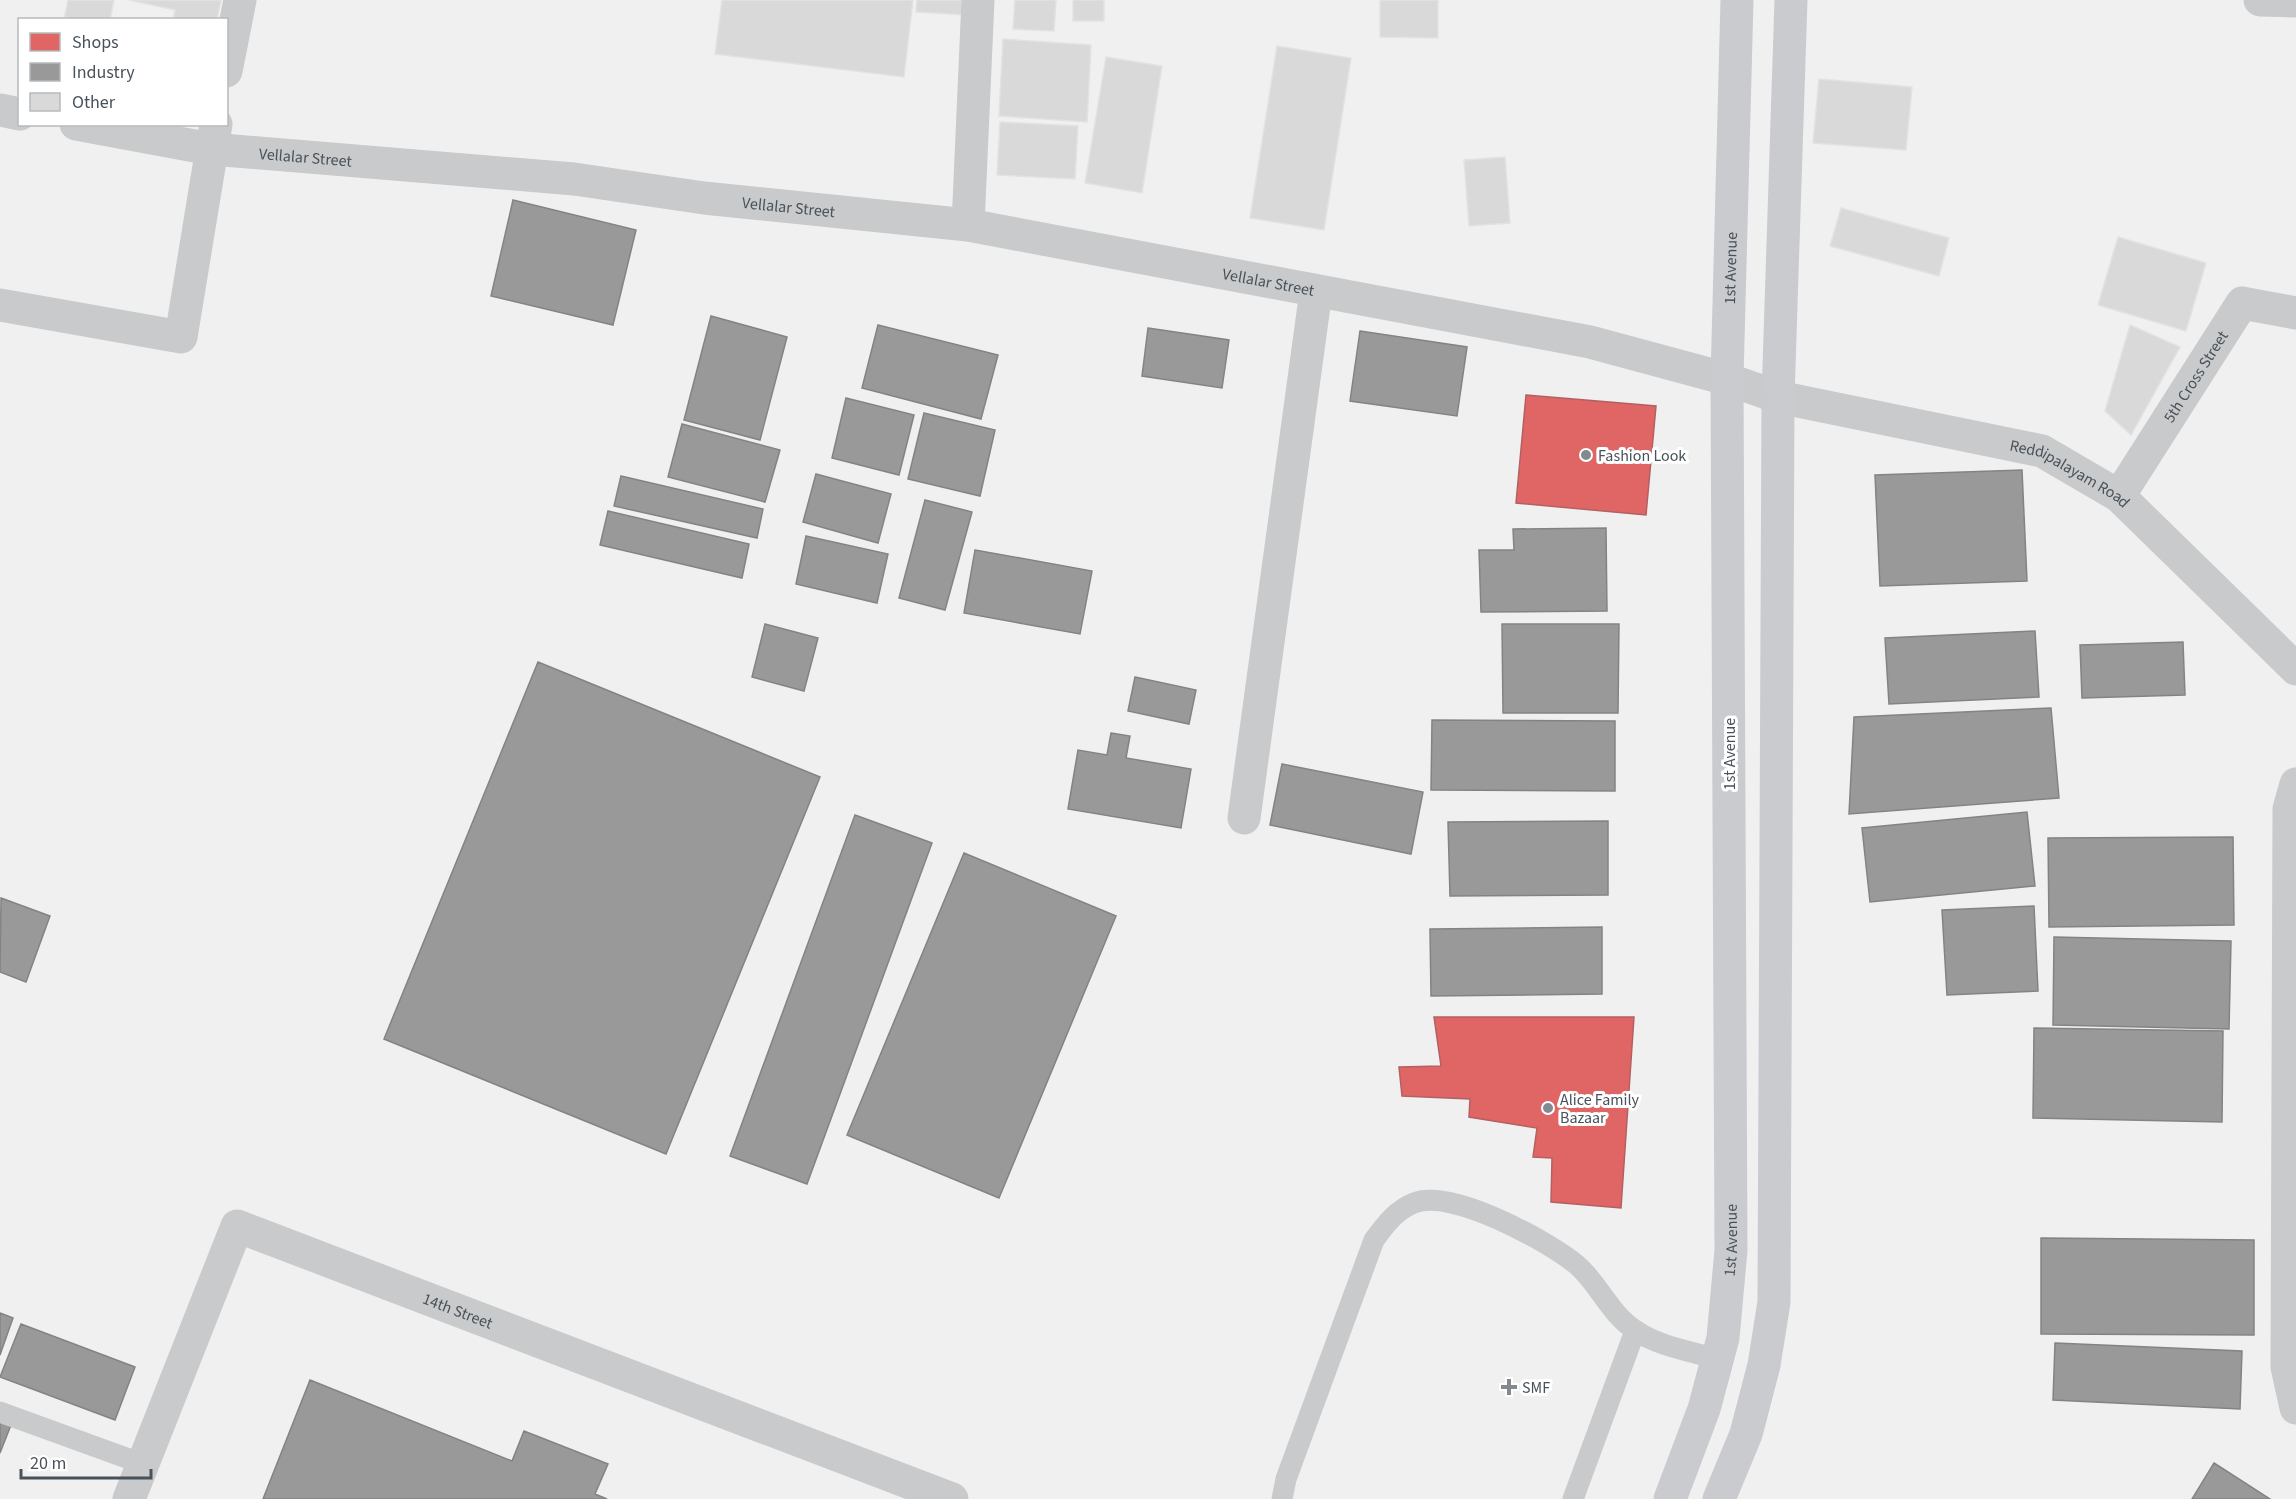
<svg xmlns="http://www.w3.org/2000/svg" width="2296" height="1499" viewBox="0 0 2296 1499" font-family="'Source Sans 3',sans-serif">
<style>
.shops{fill:#e06666;stroke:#b36062;stroke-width:1.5}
.industry{fill:#999;stroke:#818486;stroke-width:1.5}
.building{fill:#d9d9da;stroke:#e1e2e3;stroke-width:1.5}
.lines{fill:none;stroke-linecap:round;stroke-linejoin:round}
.service{stroke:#c8cacb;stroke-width:21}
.minor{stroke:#c8cacb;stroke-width:33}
.secondary{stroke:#c9cbce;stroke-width:33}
.poi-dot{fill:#83898e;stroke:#fff;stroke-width:2}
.labels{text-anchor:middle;stroke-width:6;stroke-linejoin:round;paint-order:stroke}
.street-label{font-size:16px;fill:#49525a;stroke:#fff}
.poi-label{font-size:16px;fill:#49525a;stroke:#fff;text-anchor:start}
</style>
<rect width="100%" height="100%" fill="#f0f0f0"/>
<path class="shops" d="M 1526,395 L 1656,406 L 1646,515 L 1516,503 Z
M 1434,1017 L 1634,1017 L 1621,1208 L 1551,1202 L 1552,1158 L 1533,1157 L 1537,1128 L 1469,1117 L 1470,1099 L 1402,1096 L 1399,1067 L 1441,1066 Z"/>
<path class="industry" d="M 513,200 L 636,230 L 613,325 L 491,296 Z
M 711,316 L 787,337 L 760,440 L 684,420 Z
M 878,325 L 998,355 L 981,419 L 862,388 Z
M 1148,328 L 1229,340 L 1222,388 L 1142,376 Z
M 1360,331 L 1467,347 L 1457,416 L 1350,401 Z
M 846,398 L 914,415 L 899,475 L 832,458 Z
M 924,413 L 995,430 L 980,496 L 908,479 Z
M 682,424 L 780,450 L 765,502 L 668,477 Z
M 2022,470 L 2027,581 L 1880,586 L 1875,475 Z
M 816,474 L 891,494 L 878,543 L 803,522 Z
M 621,476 L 763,509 L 757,538 L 614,506 Z
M 925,500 L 972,512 L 945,610 L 899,598 Z
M 608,511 L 749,544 L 742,578 L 600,545 Z
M 1606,528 L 1607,611 L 1481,612 L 1479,550 L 1514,550 L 1513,529 Z
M 806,536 L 888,554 L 877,603 L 796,584 Z
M 975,550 L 1092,571 L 1080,634 L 964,613 Z
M 765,624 L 818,638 L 804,691 L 752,677 Z
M 1502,624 L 1619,624 L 1618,713 L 1503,713 Z
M 2035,631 L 2039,697 L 1889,704 L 1885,638 Z
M 2183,642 L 2185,695 L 2082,698 L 2080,645 Z
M 538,662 L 820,777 L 666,1154 L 384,1039 Z
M 1135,677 L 1196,690 L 1189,724 L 1128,711 Z
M 2051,708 L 2059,798 L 1849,814 L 1854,717 Z
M 1432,720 L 1615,721 L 1615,791 L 1431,790 Z
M 1111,733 L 1130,736 L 1126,758 L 1191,769 L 1181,828 L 1068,809 L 1078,750 L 1107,755 Z
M 1282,764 L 1423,792 L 1411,854 L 1270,825 Z
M 2027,812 L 2035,886 L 1870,902 L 1862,828 Z
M 855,815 L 932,843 L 807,1184 L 730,1156 Z
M 1608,821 L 1608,895 L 1450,896 L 1448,822 Z
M 2233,837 L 2234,925 L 2049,927 L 2048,838 Z
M 964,853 L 1116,916 L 999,1198 L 847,1135 Z
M 1,898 L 50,916 L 26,982 L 0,972 Z
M 2034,906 L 2038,991 L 1947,995 L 1942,910 Z
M 1602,927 L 1602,994 L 1431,996 L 1430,929 Z
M 2054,937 L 2231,941 L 2229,1029 L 2053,1025 Z
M 2034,1028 L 2223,1031 L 2222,1122 L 2033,1118 Z
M 2041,1238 L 2254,1240 L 2254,1335 L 2041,1334 Z
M 0,1313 L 13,1318 L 0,1355 Z
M 21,1324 L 135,1367 L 115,1420 L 0,1377 Z
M 2055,1343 L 2242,1351 L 2240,1409 L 2053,1400 Z
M 310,1380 L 512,1461 L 524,1431 L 608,1464 L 595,1494 L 607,1499 L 263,1499 Z
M 0,1415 L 13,1420 L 0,1453 Z
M 2214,1463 L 2270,1499 L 2192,1499 Z"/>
<path class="building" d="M 68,0 L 114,0 L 110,20 L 64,20 Z
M 129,0 L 221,0 L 217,20 L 173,20 L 175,10 Z
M 722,0 L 913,0 L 904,77 L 715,54 Z
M 917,0 L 968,0 L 968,15 L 916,12 Z
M 1015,0 L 1056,0 L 1054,31 L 1013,29 Z
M 1073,0 L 1104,0 L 1104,21 L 1073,21 Z
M 1380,0 L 1438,0 L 1438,38 L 1380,37 Z
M 1003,39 L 1091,45 L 1087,122 L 999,116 Z
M 1277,46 L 1351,58 L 1324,230 L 1250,218 Z
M 1106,57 L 1162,66 L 1142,193 L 1085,183 Z
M 1819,79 L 1912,87 L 1906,150 L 1813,143 Z
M 1000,122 L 1078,126 L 1075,179 L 997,175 Z
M 1505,157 L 1510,223 L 1469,226 L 1464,160 Z
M 1841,208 L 1949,238 L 1939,276 L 1830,246 Z
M 2118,237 L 2206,263 L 2186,331 L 2098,305 Z
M 2130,325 L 2180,347 L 2131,435 L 2105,411 Z"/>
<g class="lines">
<path class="service" d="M 0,1412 L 143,1464
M 1282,1499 L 1286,1479 L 1374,1240 C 1385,1225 1396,1210 1414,1203 C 1451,1188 1548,1241 1577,1265 C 1599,1284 1610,1314 1635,1330 C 1657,1346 1690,1351 1717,1359
M 1573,1499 L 1635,1331"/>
<g class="minor">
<path d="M 2260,0 L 2296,1"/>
<path d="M 226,71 L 240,0"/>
<path d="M 0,110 L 20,114"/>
<path id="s1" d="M 76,124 L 211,149 L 574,179 L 704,198 L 968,225 L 1590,342 L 1727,379 L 1778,397 L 2042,451 L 2119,496 L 2296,669"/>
<path d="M 968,225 L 978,0"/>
<path d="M 0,305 L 181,337 L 216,124"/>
<path id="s2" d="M 2119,496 L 2242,303 L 2296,313"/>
<path d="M 2296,784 L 2289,809 L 2287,1367 L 2296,1408"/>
<path d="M 1244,818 L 1316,291"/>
<path id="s3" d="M 129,1499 L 237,1226 L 952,1499"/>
</g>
<g class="secondary">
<path id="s4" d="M 1670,1499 L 1704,1409 L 1723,1338 L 1731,1250 L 1727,379 L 1737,0"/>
<path d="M 1719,1499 L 1746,1434 L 1764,1365 L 1774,1302 L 1778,397 L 1791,0"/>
</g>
</g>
<g class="poi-dot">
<circle cx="1586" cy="455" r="6"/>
<circle cx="1548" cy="1108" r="6"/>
<path d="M1506 1378h6v6h6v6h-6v6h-6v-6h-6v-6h6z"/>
</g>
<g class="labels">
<g class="street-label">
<text dy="6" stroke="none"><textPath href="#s1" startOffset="232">Vellalar Street</textPath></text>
<text dy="6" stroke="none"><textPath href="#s1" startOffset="718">Vellalar Street</textPath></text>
<text dy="6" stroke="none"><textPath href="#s4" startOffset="1240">1st Avenue</textPath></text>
<text dy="6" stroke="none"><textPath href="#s1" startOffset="1204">Vellalar Street</textPath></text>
<text dy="6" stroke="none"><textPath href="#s2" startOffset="142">5th Cross Street</textPath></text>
<text dy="6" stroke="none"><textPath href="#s1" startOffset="2031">Reddipalayam Road</textPath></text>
<text transform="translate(1729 754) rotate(-90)" y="6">1st Avenue</text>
<text dy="6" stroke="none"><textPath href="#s4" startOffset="268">1st Avenue</textPath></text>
<text dy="6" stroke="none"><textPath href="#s3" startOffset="530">14th Street</textPath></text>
</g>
<g class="poi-label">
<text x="1598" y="461">Fashion Look</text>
<text x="1560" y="1105">Alice Family<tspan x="1560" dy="18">Bazaar</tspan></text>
<text x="1522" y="1393">SMF</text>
</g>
</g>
<rect x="18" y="18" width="210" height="108" fill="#ffffff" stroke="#b6babd" stroke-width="1.5"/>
<rect x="30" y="33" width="30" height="18" fill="#e06666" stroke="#b6babd" stroke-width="1.5"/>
<text x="72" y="48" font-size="18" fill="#49525a">Shops</text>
<rect x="30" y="63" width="30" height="18" fill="#999999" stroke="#b6babd" stroke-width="1.5"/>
<text x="72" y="78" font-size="18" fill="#49525a">Industry</text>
<rect x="30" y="93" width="30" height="18" fill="#d9d9da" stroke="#b6babd" stroke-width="1.5"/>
<text x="72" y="108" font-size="18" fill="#49525a">Other</text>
<path d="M21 1469v9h130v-9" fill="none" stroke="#49525a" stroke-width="3"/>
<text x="30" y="1469" font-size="18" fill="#49525a" stroke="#ffffff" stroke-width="4.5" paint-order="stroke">20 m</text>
</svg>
